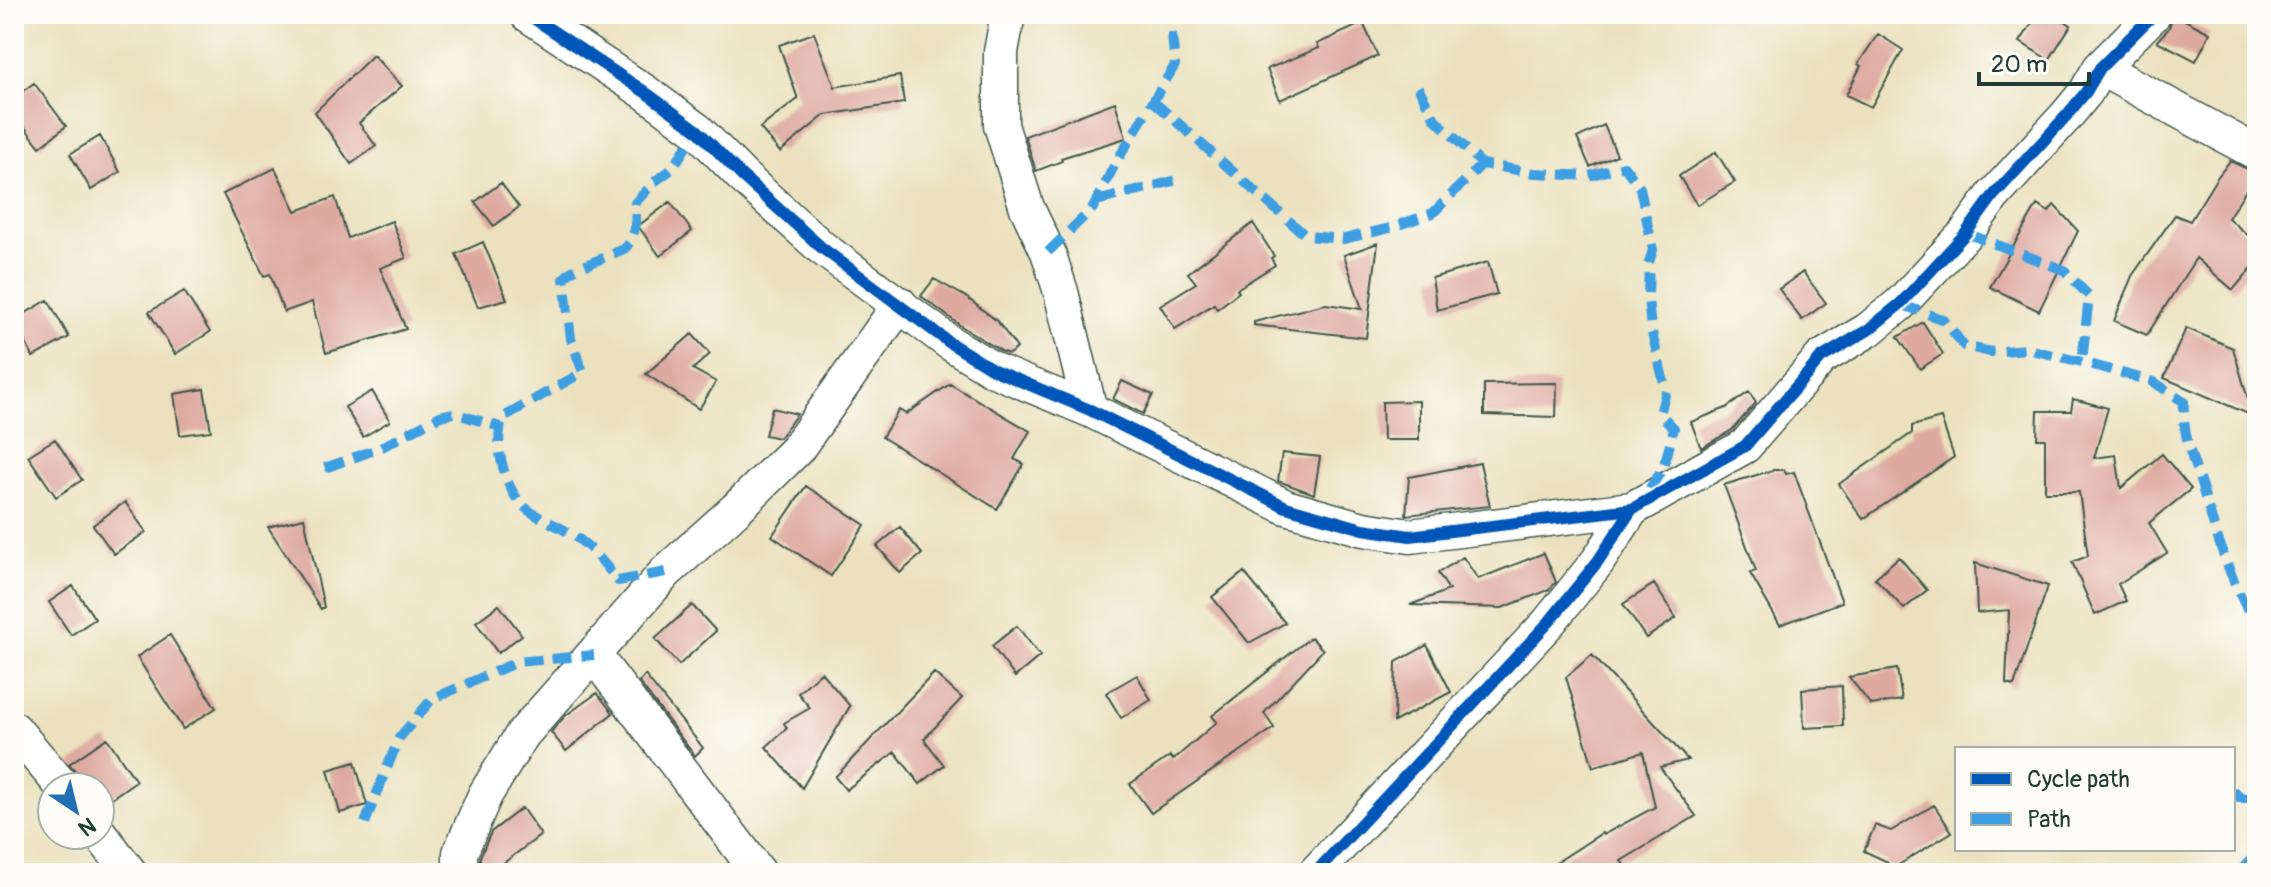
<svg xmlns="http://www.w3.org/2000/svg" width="2271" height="887" viewBox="0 0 2271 887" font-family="Pangolin,sans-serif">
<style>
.building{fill:#deaaa0}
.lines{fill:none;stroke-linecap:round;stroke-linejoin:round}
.street-casing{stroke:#3e5649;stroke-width:37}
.street{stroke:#fff;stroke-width:34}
.quiet{stroke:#3c9ee2;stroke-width:10;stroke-dasharray:20 10;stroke-linecap:butt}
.cycleway-casing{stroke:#fdfcf7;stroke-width:17}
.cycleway{stroke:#0057b8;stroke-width:12}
</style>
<rect width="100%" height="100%" fill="#fdfcf7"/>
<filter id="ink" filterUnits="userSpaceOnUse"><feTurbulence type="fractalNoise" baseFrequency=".0125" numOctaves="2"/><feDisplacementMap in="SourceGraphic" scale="16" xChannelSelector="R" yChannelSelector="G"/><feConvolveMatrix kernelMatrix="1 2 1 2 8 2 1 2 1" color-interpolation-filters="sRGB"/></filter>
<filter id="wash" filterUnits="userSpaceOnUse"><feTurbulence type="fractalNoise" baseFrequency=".006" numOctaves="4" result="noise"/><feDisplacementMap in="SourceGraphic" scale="32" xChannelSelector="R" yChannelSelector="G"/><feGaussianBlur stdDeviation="1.8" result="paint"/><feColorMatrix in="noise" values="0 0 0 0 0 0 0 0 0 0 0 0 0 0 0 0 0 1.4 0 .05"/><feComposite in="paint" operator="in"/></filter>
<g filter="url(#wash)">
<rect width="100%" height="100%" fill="#ebe1be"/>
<g id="blocks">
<path class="building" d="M 2038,14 L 2054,14 L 2071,25 L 2049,60 L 2020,42 Z
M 2173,14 L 2210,33 L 2196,61 L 2157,41 L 2169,28 Z
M 1363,23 L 1378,56 L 1280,100 L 1267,69 L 1319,48 L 1317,44 Z
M 814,33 L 835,87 L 900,76 L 904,103 L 825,115 L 780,152 L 760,128 L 798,99 L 779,45 Z
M 1878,34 L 1903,50 L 1871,107 L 1846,95 L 1861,66 L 1858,64 Z
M 373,55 L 402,86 L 359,123 L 376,146 L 351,164 L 315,112 Z
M 34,83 L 66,126 L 40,147 L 14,113 L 14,98 Z
M 1115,102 L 1126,138 L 1061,158 L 1062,161 L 1036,171 L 1025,136 Z
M 1604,125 L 1617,155 L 1590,167 L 1577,138 Z
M 100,136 L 120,172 L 91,190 L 70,154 Z
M 1716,152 L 1735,182 L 1697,205 L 1679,176 Z
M 2230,161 L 2257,173 L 2228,218 L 2257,243 L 2257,262 L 2233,290 L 2196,258 L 2147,335 L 2114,321 L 2132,276 L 2175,215 L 2190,221 L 2216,179 Z
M 275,168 L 296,211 L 335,197 L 348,238 L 392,221 L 406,258 L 380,268 L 406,329 L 326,353 L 312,302 L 284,312 L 270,274 L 264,276 L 223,194 Z
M 501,183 L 519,207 L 494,226 L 475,202 Z
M 670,202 L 692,231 L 660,256 L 638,226 Z
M 2037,205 L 2049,212 L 2054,205 L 2078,231 L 2039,311 L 1990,287 Z
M 1253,223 L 1274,256 L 1271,258 L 1275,265 L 1237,289 L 1239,292 L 1217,309 L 1214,304 L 1175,329 L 1160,305 L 1196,283 L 1188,273 Z
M 483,242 L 507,299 L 478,307 L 456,254 Z
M 1378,243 L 1366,338 L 1254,325 L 1254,322 L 1325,304 L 1362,309 L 1344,255 Z
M 1488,262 L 1497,294 L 1437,310 L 1432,278 Z
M 1803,272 L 1826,303 L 1802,320 L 1779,289 Z
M 934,279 L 966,297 L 997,321 L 1017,348 L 1009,354 L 1003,352 L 961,326 L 921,296 Z
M 184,291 L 210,332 L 175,354 L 149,312 Z
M 48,300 L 69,337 L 33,357 L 14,320 Z
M 1923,322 L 1943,354 L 1920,369 L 1898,337 Z
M 2186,328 L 2233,348 L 2253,416 L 2164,378 Z
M 692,334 L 710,354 L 693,369 L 716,382 L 699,409 L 646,374 Z
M 1122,381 L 1153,395 L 1143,414 L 1113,399 Z
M 1557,383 L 1556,417 L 1484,415 L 1484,384 Z
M 950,384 L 1030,431 L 1014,459 L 1024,464 L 997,509 L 882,437 L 899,410 L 906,414 Z
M 204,389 L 211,431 L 180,435 L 174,394 Z
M 372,391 L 390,421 L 363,437 L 345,407 Z
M 1749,392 L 1756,403 L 1732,430 L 1701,448 L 1691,422 L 1726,408 Z
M 2073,399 L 2108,408 L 2094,458 L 2116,455 L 2121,488 L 2162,454 L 2191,489 L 2149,523 L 2167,553 L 2118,584 L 2126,601 L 2095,615 L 2072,562 L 2088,556 L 2079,492 L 2045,492 L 2045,439 L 2037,439 L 2038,411 L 2071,411 Z
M 1419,401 L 1419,440 L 1383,440 L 1382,402 Z
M 772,408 L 797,414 L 779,438 L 765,435 Z
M 1941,418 L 1954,457 L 1863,519 L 1839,484 L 1912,433 L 1912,426 Z
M 55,439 L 82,480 L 56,497 L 28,456 Z
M 1282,453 L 1320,457 L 1314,494 L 1278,481 Z
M 1480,463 L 1490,506 L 1406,515 L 1409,477 Z
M 1773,470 L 1784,470 L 1786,474 L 1794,472 L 1842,602 L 1780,625 L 1750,573 L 1756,571 L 1724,485 Z
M 806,486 L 865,525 L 831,576 L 772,536 Z
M 125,502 L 146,532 L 114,554 L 93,525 Z
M 304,518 L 324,607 L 321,609 L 268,527 Z
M 900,527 L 922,554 L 900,573 L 877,546 Z
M 1544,553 L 1556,582 L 1549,590 L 1502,608 L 1410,605 L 1449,590 L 1438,573 L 1463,557 L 1478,579 Z
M 1899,557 L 1927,590 L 1904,609 L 1875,578 Z
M 1975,563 L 2048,586 L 2014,686 L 2006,684 L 2009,610 L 1977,613 Z
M 1244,572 L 1285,623 L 1249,643 L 1212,597 Z
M 1654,584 L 1676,618 L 1646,638 L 1623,604 Z
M 73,586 L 95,619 L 71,635 L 49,602 Z
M 499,605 L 522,635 L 498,653 L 476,622 Z
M 692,605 L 716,631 L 679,665 L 655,639 Z
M 1017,626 L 1040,656 L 1015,677 L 992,646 Z
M 170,635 L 216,708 L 183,729 L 137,657 Z
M 1311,637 L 1323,650 L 1264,713 L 1274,728 L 1151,813 L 1130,784 L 1170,756 L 1173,760 L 1217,722 L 1212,716 Z
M 1427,645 L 1451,692 L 1394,722 L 1396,662 Z
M 1592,655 L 1688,760 L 1660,767 L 1696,816 L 1621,861 L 1631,873 L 1540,873 L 1602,833 L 1603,835 L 1655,807 L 1643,752 L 1593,767 L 1566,677 Z
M 1897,669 L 1902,700 L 1871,705 L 1849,677 Z
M 821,672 L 850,706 L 802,788 L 766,747 L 787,728 L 784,723 L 810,708 L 798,693 Z
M 934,673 L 962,698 L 924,739 L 944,765 L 920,784 L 895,752 L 846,790 L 835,777 Z
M 645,675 L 703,748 L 695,756 L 639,682 Z
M 1137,675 L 1151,700 L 1121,718 L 1106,693 Z
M 1842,686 L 1843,726 L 1804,728 L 1802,689 Z
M 597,693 L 613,713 L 566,751 L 551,732 L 565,716 Z
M 107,738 L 136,781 L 100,806 L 100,787 L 82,787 L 79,775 L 69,764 Z
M 355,762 L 367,805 L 340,813 L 328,770 Z
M 1934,805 L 1952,832 L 1892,869 L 1886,861 L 1864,851 L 1875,825 L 1891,831 Z
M 522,808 L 541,835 L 490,873 L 480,873 L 480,857 L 491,832 Z"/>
</g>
</g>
<g filter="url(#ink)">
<use href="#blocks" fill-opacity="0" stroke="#3e5649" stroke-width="2"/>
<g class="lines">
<g class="street-casing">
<path id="street" d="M 527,14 L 645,92 L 697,130 L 742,176 L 822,248 L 950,343 L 994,370 L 1090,410 L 1286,507 L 1363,529 L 1410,536 L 1632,509
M 1008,14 L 1001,52 L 1001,125 L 1027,208 L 1048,252 L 1061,292 L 1090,410
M 2100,68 L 2257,153
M 594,655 L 759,873
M 14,729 L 63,787
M 100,834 L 130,873
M 460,873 L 460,853 L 485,795 L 522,735 L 666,572 L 735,510 L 797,449 L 900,304
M 1315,873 L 1549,622 L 1598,561 L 1632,509 L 1745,446 L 1821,358 L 1868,330 L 1900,304 L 1966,233 L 1993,196 L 2067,115 L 2086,92 L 2100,68 L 2154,14"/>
</g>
<use href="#street" class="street"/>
<path class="quiet" d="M 1418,87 L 1435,119 L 1482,164 L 1534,173 L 1589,176 L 1624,166 L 1640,188 L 1653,250 L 1649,262 L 1648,298 L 1651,329 L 1666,391 L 1660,414 L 1674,428 C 1667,456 1665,471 1645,494
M 1153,101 L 1306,236 L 1344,239 L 1390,228 L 1433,213 L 1482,164
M 1097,201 L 1177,180
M 1966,233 L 2064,270 L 2089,296 L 2082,362
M 1048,252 L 1093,208 L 1115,164 L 1175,65 L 1170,14
M 1900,304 L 1944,320 L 1964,346 L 1991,352 L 2028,349 L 2082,362 L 2154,382 L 2184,402 C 2182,434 2192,457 2202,487 C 2216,534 2229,578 2254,621
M 325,468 L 380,448 L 440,416 L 454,413 L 500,427
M 666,572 L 618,581 C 607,567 595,551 580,540 C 543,513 517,520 503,467 C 498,450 498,436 502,418 L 583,372 L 571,339 L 564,278 L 572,271 L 624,249 C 637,238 636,219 635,203 L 654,182 L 672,169 L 697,130
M 2233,790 L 2240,798 L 2257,798
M 365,823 L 399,738 L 432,699 L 517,662 L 594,655
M 2238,873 L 2257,854"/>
<g class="cycleway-casing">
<path id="cycleway" d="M 527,14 L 645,92 L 697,130 L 742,176 L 822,248 L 950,343 L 994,370 L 1090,410 L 1286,507 L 1363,529 L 1410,536 L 1632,509
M 1315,873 L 1549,622 L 1598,561 L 1632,509 L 1745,446 L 1821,358 L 1868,330 L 1900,304 L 1966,233 L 1993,196 L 2067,115 L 2086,92 L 2100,68 L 2154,14"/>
</g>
<use href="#cycleway" class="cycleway"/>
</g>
</g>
<rect width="2271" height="887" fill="none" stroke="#fdfcf7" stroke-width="48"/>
<rect x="1955" y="747" width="280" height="104" fill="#fdfcf7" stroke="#a4b0a9" stroke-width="2"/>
<rect x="1971" y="773" width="40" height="12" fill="#0057b8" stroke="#a4b0a9" stroke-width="2"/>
<text x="2027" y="787" font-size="24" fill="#1f3d34">Cycle path</text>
<rect x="1971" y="813" width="40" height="12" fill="#3c9ee2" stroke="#a4b0a9" stroke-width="2"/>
<text x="2027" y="827" font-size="24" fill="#1f3d34">Path</text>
<g transform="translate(76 811) rotate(145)"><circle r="38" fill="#fdfcf7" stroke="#a4b0a9" stroke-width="2"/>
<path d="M0-6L14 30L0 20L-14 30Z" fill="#1f6fb2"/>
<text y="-12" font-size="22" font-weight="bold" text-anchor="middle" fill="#1f3d34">N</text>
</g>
<path d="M1979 72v12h110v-12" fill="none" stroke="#1f3d34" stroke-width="4"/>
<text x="1991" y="72" font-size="24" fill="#1f3d34" stroke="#fdfcf7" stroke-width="6" paint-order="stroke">20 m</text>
</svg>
